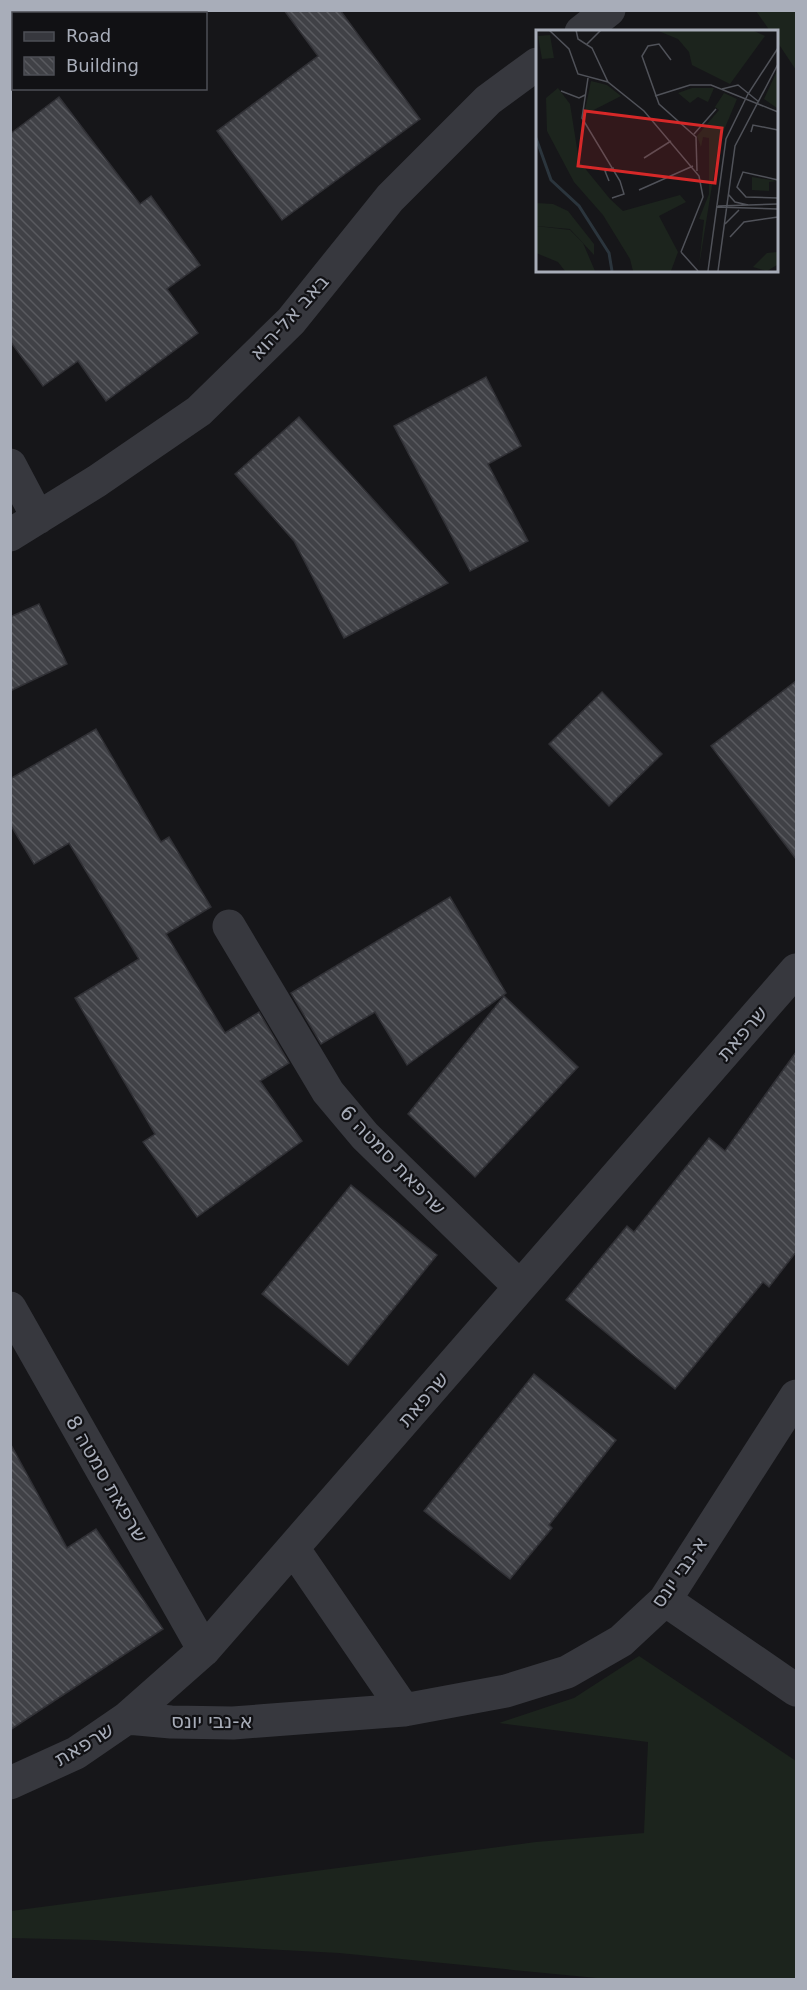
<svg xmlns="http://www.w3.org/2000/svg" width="807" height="1990" viewBox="0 0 807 1990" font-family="'DejaVu Sans',Heebo,sans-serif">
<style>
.grass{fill:#1c241d}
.building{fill:url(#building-back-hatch);stroke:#303035;stroke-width:1.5}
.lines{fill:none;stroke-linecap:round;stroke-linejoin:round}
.minor{stroke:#37383e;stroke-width:33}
.labels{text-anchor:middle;stroke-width:4.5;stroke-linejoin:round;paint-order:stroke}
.street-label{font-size:20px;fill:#a8adb9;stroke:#111114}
.inset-river{fill:none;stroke:#2b353d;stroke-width:3}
.inset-road{fill:none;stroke:#505259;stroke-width:1.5}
.view{fill:#d62828;fill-opacity:0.15;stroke:#d62828;stroke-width:3}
.inset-edge{fill:none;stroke:#a8adb9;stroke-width:3}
</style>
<defs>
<pattern id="building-back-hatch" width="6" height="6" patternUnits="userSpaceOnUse" patternTransform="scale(1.5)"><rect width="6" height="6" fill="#404146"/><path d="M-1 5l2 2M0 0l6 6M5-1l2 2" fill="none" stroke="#595a5f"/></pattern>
</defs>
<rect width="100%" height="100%" fill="#161619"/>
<path class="grass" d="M 756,11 L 796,11 L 796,70 L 776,40 L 776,32 L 770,31 Z
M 639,1656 L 796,1761 L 796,1979 L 607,1979 L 339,1953 L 94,1940 L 11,1938 L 11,1911 L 536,1842 L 644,1833 L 648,1742 L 499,1723 L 574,1698 Z"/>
<path class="building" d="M 284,10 L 340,10 L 420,119 L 282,220 L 217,131 L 318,56 Z
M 59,97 L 140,204 L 151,196 L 200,265 L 167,289 L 198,333 L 106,401 L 78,361 L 43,386 L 10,341 L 10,134 Z
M 486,377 L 521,446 L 488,464 L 528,541 L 470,571 L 394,426 Z
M 299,417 L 448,583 L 344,638 L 294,541 L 235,474 Z
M 39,604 L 67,664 L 10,691 L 10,617 Z
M 796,681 L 796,859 L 711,746 Z
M 602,692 L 662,754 L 609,806 L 549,744 Z
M 96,729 L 161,842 L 169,837 L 211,907 L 166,934 L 225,1033 L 259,1012 L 289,1063 L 260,1081 L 302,1141 L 197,1217 L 143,1142 L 155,1134 L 75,998 L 139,959 L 69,843 L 34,864 L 10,824 L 10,779 Z
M 450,897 L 506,993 L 407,1065 L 375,1012 L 321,1044 L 291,993 Z
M 504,996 L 578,1067 L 475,1177 L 408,1114 Z
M 796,1052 L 796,1252 L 769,1287 L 763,1282 L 675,1389 L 566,1300 L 627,1226 L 634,1232 L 709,1138 L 725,1151 Z
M 351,1185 L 437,1255 L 348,1365 L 262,1294 Z
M 534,1374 L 616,1440 L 549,1525 L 552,1528 L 510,1579 L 424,1511 Z
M 10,1443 L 67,1548 L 96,1529 L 163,1629 L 10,1730 Z"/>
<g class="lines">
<path class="minor" d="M 581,32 L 609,10
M 10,465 L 38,518
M 10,535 L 97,481 L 199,411 L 291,321 L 390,198 L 488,100 L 537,64
M 229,926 L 328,1092 L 365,1136 L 520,1287
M 10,1308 L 204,1650
M 293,1548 L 404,1710
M 665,1600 L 796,1690
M 127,1718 L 171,1722 L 233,1723 L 404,1710 L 506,1691 L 567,1672 L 621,1641 L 665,1600 L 796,1396
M 10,1783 L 76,1753 L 127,1718 L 204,1650 L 796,970"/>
</g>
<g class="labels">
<g class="street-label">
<text transform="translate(289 317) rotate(-48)" y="7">באב אל-הוא</text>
<text transform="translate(742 1033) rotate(-49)" y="7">שרפאת</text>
<text transform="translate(393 1160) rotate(46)" y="7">שרפאת סמטה 6</text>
<text transform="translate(423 1399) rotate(-49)" y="7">שרפאת</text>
<text transform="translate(107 1479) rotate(60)" y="7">שרפאת סמטה 8</text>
<text transform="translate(679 1572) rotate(-55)" y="7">א-נבי יונס</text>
<text x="212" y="1728">א-נבי יונס</text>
<text transform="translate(84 1744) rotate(-31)" y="7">שרפאת</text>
</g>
</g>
<g transform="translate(536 30)">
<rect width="242" height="242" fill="#161619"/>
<path d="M 14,5 L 18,28 L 6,29 L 2,6 ZM 241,41 L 241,78 L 228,69 ZM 55,51 L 71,55 L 85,66 L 48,85 ZM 22,58 L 34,74 L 43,131 L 74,169 L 87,181 L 144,165 L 150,172 L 123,186 L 142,222 L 135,241 L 97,241 L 94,229 L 67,185 L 38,152 L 11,101 L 10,68 ZM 156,58 L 178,58 L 172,72 L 162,67 L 154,73 L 142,63 ZM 188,63 L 201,69 L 183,112 L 163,236 L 168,190 L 163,189 L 173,164 L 173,108 L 167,107 L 165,117 L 161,106 L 183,80 L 179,77 ZM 216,147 L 241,151 L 233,152 L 233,161 L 216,160 ZM 0,173 L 17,174 L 32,181 L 58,214 L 58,225 L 34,199 L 0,196 Z" fill="#1c241d"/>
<path d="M 120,0 L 216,0 L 229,6 L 194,54 L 156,35 L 153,22 L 142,9 ZM 0,196 L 34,200 L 47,213 L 59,241 L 29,241 L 22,232 L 0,223 Z" fill="#1c241d"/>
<path d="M 241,222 L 241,235 L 231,241 L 217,237 L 231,223 Z" fill="#1c241d"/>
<path class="inset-river" d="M 0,108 L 15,150 L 43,176 L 73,223 L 76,241"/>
<path class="inset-road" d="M 13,0 L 33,19 L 42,44 L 72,52M 40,0 L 42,9 L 56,18 L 72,52 L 108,81 L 163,146 L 167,167 L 145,222M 51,14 L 65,0M 135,30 L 123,14 L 112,16 L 106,26 L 123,74 L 160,107 L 161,141M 52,48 L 46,88 L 84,151 L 88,164 L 76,168M 186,59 L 202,55 L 223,72M 25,61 L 43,68 L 49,65M 119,66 L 154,55 L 175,55 L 242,82M 215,102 L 217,95 L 242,100M 158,104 L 180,79M 108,128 L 135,111M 242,150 L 207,142 L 201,157 L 210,167 L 242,168M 73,151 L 69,141 L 78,138M 103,160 L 157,136M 192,164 L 199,172 L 212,175M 182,176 L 242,174M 180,177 L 242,179M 189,194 L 203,180M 194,207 L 208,192 L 242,187M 145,222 L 162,241M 172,241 L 190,109 L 212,64 L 242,18M 182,241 L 199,116 L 242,34"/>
<path class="view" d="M 49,81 L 186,98 L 179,153 L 42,136 Z"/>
<rect width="242" height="242" class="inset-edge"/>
</g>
<rect width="807" height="1990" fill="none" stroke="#a8adb9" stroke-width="24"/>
<rect x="12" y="12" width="195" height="78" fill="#111114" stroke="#4d4f56" stroke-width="1.5"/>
<rect x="24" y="32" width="30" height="9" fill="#37383e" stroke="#4d4f56" stroke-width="1.5"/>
<text x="66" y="42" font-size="18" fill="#a8adb9">Road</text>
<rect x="24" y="57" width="30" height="18" fill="url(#building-back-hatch)" stroke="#4d4f56" stroke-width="1.5"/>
<text x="66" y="72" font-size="18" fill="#a8adb9">Building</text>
</svg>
